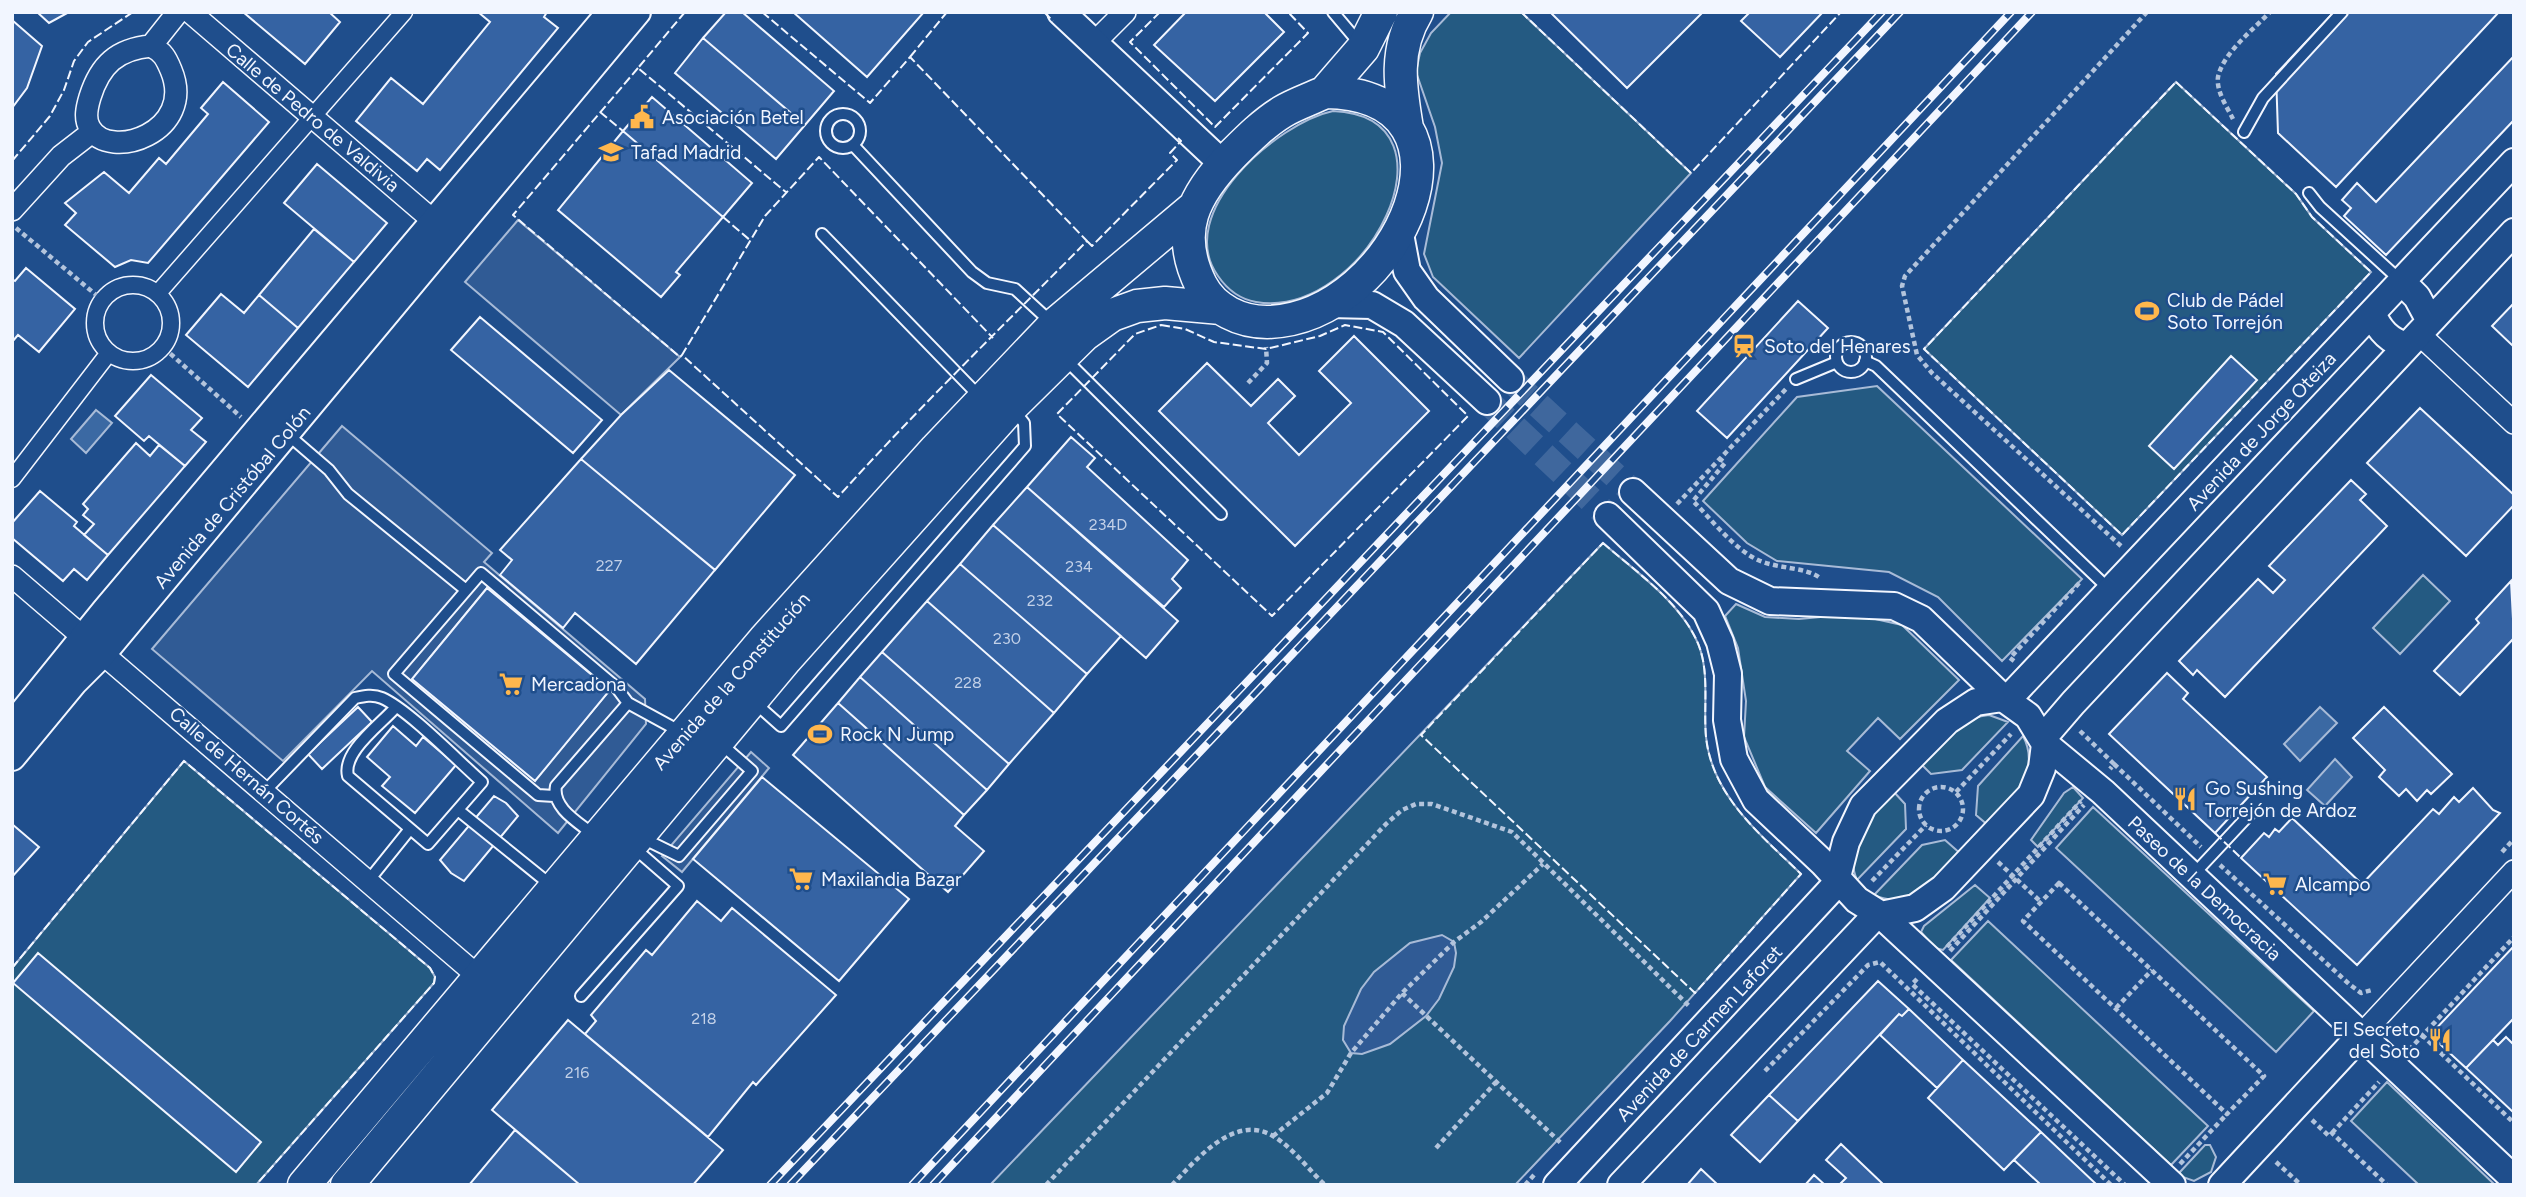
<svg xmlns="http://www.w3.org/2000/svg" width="2526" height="1197" viewBox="0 0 2526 1197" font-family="Figtree,sans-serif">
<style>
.green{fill:#245a82;stroke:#a8bbd7;stroke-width:2}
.parking{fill:#305b95;stroke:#a8bbd7;stroke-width:2;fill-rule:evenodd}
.water{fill:#3b69a3;stroke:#a8bbd7;stroke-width:2}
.building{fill:#3563a3;stroke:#f2f6ff;stroke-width:2}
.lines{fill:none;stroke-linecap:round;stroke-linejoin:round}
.tertiary-tunnel{stroke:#3f679d;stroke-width:26;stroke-dasharray:26 13;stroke-linecap:butt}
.service-casing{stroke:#f2f6ff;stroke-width:14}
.pedestrian-casing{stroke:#f2f6ff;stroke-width:19}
.minor-casing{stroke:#f2f6ff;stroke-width:24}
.tertiary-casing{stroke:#f2f6ff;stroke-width:30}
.primary-casing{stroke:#f2f6ff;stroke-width:35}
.path{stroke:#b3c4dc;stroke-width:4.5;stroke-dasharray:5 3.5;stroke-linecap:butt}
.service{stroke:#1f4e8c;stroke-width:10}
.pedestrian{stroke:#1f4e8c;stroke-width:16}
.minor{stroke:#1f4e8c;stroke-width:21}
.tertiary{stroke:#1f4e8c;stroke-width:26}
.primary{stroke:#1f4e8c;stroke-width:32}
.rail-casing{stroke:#f2f6ff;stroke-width:8}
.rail{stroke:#1f4e8c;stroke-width:5;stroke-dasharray:16;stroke-linecap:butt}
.fence{stroke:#f2f6ff;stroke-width:2;stroke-dasharray:9 3.5;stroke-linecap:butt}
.labels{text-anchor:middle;stroke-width:5;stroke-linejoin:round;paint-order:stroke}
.number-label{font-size:16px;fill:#c3d1e8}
.street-label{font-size:19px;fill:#f2f6ff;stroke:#1f4e8c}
.poi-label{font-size:19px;fill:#f2f6ff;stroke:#1f4e8c;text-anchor:start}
</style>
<rect width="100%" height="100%" fill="#1f4e8c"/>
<path class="green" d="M 1451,12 L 1521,12 L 1691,173 L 1519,358 L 1433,277 L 1424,254 L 1442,163 L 1435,127 L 1416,72 L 1420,53 L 1431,33 Z
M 2176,82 L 2296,194 L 2312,217 L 2371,272 L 2122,535 L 1924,349 Z
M 1333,111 C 1468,117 1366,320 1256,302 C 1239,299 1227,289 1218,276 C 1173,213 1277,123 1333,111 Z
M 1877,386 L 2082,579 L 2002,661 L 1938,597 L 1889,572 L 1777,561 L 1747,543 L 1703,501 L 1797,397 Z
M 1603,543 C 1635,571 1676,599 1695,637 C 1711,667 1703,704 1706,737 C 1712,796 1761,835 1801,874 L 1670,1021 L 1515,1185 L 990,1185 Z
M 2423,575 L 2450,601 L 2400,654 L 2373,628 Z
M 1736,604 L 1765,617 L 1799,619 L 1853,614 L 1902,625 L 1959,680 L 1900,739 L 1878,718 L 1847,751 L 1870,771 L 1816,833 L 1765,787 L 1744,737 L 1746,701 L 1738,648 L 1725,616 Z
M 1989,715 L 2008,722 L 1962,770 L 1931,774 L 1921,764 C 1940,745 1959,717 1989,715 Z
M 2023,736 C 2042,772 2011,799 1989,826 L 1976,815 L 1978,786 Z
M 184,761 L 430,968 L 435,977 L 434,983 L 256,1185 L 12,1185 L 12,968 Z
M 2073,787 L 2083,798 L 2038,847 L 2031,840 L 2064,793 Z
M 1893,791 L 1905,804 L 1906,829 L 1857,880 C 1842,846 1873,815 1893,791 Z
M 2093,807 L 2314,1011 L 2276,1052 L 2056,848 Z
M 1945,840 L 1962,855 C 1936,878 1910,912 1874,895 L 1922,845 Z
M 1975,885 L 1990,898 L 1943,950 L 1935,948 L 1921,932 L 1924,926 Z
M 1988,921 L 2208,1126 L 2171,1165 L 1951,960 Z
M 2387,1082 L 2495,1185 L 2419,1185 L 2351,1121 Z
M 2205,1145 L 2210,1145 L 2216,1157 L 2211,1172 L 2194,1181 L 2180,1176 L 2180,1172 Z"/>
<path class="parking" d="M 518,220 L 680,357 L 621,415 L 465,282 Z
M 342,426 L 492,553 L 484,562 L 645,699 L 646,724 L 558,833 L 372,671 L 283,761 L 152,649 ZM 487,588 L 610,690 L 535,780 L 412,679 Z
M 751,752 L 769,768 L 682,872 L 662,856 Z
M 1442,935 L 1454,942 L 1456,953 L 1454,967 L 1439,999 L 1426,1016 L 1390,1044 L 1362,1054 L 1351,1053 L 1343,1040 L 1344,1026 L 1361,989 L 1374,972 L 1410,943 Z"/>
<path class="water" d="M 96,410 L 112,423 L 86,453 L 71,439 Z
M 2320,707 L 2337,723 L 2300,761 L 2284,744 Z
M 2335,759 L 2352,777 L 2325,806 L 2307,790 Z"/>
<path class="building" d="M 37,12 L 69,12 L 49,23 Z
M 243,12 L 329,12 L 340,22 L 305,64 Z
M 478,12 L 547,12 L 544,17 L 558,28 L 440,170 L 427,159 L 417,171 L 356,121 L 391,78 L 423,104 L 490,22 Z
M 726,12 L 742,12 L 834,91 L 805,125 L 703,38 Z
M 793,12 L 924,12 L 867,77 Z
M 1186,12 L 1264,12 L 1284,32 L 1215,101 L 1154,45 Z
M 1550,12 L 1703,12 L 1627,88 Z
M 1750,12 L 1823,12 L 1780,57 L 1741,21 Z
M 2334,12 L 2499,12 L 2336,187 L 2278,133 L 2276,74 Z
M 12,20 L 42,46 L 27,88 L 12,108 Z
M 703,38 L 805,125 L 776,159 L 675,73 Z
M 2514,56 L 2514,120 L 2386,255 L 2344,216 L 2351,208 L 2342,200 L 2357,183 L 2376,202 Z
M 223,82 L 269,122 L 148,263 L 131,260 L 115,267 L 65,225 L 76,213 L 65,203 L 104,172 L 129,193 L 159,158 L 166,164 L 208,114 L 201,108 Z
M 652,97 L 752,183 L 723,217 L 623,131 Z
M 623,131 L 723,217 L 676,272 L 680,275 L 661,297 L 558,210 Z
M 317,164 L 387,223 L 354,262 L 284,203 Z
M 314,229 L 354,262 L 298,328 L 259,295 Z
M 26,268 L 75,309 L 39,352 L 18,335 L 12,342 L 12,279 L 15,281 Z
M 221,294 L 244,313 L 259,295 L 298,328 L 248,387 L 186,335 Z
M 1798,301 L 1828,328 L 1727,438 L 1697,411 Z
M 2514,303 L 2514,347 L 2492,326 Z
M 480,317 L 602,420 L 573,453 L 451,350 Z
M 1354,336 L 1429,411 L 1295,546 L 1159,411 L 1207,363 L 1251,406 L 1278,379 L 1295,396 L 1268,423 L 1299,455 L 1351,403 L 1319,371 Z
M 2231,356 L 2257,380 L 2174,469 L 2149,446 Z
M 669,370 L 795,475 L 715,570 L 581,459 L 621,415 Z
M 151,375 L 202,418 L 191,430 L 206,442 L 185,466 L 149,436 L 144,441 L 115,416 Z
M 2420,408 L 2514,495 L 2514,505 L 2466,556 L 2367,463 Z
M 1071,437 L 1095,458 L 1087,467 L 1188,560 L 1172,579 L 1181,588 L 1164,607 L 1027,487 Z
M 136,443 L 150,456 L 159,445 L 185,466 L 108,555 L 84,535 L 94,524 L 83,515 L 88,509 L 83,504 Z
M 581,459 L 715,570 L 636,664 L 575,613 L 563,628 L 500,575 L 512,560 L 500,550 Z
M 2351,480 L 2366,494 L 2360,500 L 2387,526 L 2225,697 L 2197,670 L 2193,675 L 2179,661 L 2258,579 L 2273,593 L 2285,580 L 2269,566 Z
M 1027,487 L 1178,621 L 1146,658 L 993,525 Z
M 40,491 L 77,522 L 74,526 L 108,555 L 87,580 L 74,569 L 63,581 L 12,538 L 12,523 Z
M 993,525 L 1121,636 L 1087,674 L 960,564 Z
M 960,564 L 1087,674 L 1054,713 L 927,601 Z
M 2511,581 L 2514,638 L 2460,695 L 2434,671 L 2479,623 L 2476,619 Z
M 487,588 L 610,690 L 535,781 L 412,679 Z
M 927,601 L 1054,713 L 1009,764 L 882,652 Z
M 882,652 L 1009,764 L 987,790 L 860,677 Z
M 2167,673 L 2188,693 L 2183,699 L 2267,777 L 2215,833 L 2109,734 Z
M 860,677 L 987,790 L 964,815 L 838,703 Z
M 838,703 L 964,815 L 955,826 L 984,851 L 948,892 L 793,755 Z
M 358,707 L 372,722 L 322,769 L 308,754 Z
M 2384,707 L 2452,774 L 2431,794 L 2427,790 L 2417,801 L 2406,789 L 2399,796 L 2379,777 L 2385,770 L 2353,738 Z
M 393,726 L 416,746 L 423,737 L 456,765 L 415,813 L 382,786 L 390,777 L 367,757 Z
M 762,777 L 909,899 L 839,981 L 693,859 Z
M 2473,788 L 2493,810 L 2500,813 L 2357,965 L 2241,858 L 2264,833 L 2269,837 L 2275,829 L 2279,832 L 2292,818 L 2362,884 L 2433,809 L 2439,814 L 2454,797 L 2459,802 Z
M 494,796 L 506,803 L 518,816 L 464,881 L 451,873 L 440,860 Z
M 12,824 L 39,847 L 12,877 Z
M 697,901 L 721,921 L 732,908 L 836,995 L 756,1085 L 753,1082 L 708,1137 L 585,1034 L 596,1021 L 591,1015 L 646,950 L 652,955 Z
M 2514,946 L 2514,1018 L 2466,1068 L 2430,1035 Z
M 38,953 L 261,1142 L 236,1172 L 13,983 Z
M 1878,981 L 1909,1009 L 1902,1016 L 1899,1014 L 1798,1121 L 1769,1095 Z
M 1909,1009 L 1963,1060 L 1937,1088 L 1880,1035 L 1899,1014 L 1902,1016 Z
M 568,1020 L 723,1150 L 693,1185 L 580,1185 L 492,1110 Z
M 2506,1037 L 2514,1045 L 2514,1113 L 2466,1068 L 2493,1040 L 2498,1045 Z
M 1963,1060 L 2041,1132 L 2004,1170 L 1928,1098 Z
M 1769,1095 L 1798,1121 L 1760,1162 L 1731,1135 Z
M 515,1130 L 580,1185 L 469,1185 Z
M 2041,1132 L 2096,1184 L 2095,1185 L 2041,1185 L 2014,1160 Z
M 1841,1144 L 1884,1185 L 1839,1185 L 1846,1178 L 1826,1160 Z
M 1701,1169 L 1718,1185 L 1687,1185 Z
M 1814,1175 L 1825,1185 L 1805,1185 Z"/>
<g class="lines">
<path class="tertiary-tunnel" d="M 1510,379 L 1633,492
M 1487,401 L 1608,516"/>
<g class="service-casing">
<path id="service" d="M 1333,12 L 1360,44
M826 131a17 17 0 1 1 34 0a17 17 0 1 1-34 0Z
M 2244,132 L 2263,98 L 2342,12
M 853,145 L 972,272 L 987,283 L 1015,289 L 1052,323
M 2309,193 L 2320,207 L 2401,281
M 822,234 L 980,397
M1836 357a15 15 0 1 1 30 0a15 15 0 1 1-30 0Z
M 1064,358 L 1221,514
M 1865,361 L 1876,366 L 2109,589
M 1796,379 L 1837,362
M 286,433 L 329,470 L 348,494 L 466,590
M 754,702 L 781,726 L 1025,446 L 1024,423 L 1012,408
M 265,791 L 355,698 C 364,696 373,694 382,698 C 409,710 458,761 482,782 L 428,844 L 348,776 C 342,752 380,725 395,708
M 554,796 L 538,795 L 394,674 L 481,573 L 616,687 L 628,703
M 458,810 L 552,886
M 594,835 C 578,822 552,808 556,786 L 628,703 L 683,733
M 640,837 L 679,856 L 752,771 L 720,743
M 2192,876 L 2250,814
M 369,880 L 410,829
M 581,996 L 678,886 L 632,846"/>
</g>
<g class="pedestrian-casing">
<path id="pedestrian" d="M95 323a38 38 0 1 1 76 0a38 38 0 1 1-76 0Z
M 158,293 L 404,12
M 12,479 L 108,354"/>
</g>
<g class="minor-casing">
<path id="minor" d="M 190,12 L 436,223
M 1094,43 L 1125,12
M 151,46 C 163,52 166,58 171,70 C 197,132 109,162 90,128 C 84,119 87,107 90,97 C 100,65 117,49 151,46 L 178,12
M 12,210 L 61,156 L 92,132
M 2419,334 L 2514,423
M 12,576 L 479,977
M 2362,1034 L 2514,871"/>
</g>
<g class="tertiary-casing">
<path id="tertiary" d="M 1061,12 L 1223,164
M 1400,234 L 1407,271 L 1426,298 L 1510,379
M 2401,281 L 2417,297 L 2430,321
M 1330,304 L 1372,305 L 1404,324 L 1487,401
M 2372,313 C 2379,330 2389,341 2407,346
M 1633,492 L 1729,581 L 1770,601 L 1894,606 L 1921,619 L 2003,698 L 2028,716 L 2045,744 L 2103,792 L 2514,1179
M 1608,516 L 1706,611 L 1720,642 L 1728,674 L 1727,720 L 1734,759 L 1756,800 L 1823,863 L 1857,900 L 1881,915 L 2172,1185
M 2007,700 L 2514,162
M 12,726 L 105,611 L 611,12
M 2042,739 L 2073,703 L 2514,232
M 12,757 L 74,682 L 103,653 L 637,12
M 1837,877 L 1846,842 L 1863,806 L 1947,721 L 1976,702 L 2003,698
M 1881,915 L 1915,908 L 1943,888 L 2031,795 L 2042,768 L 2045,744
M 1557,1185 L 1839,881
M 1621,1185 L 1878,913
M 2222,1185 L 2362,1034"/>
</g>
<g class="primary-casing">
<path id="primary" d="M 1325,92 C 1497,94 1399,319 1267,322 C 1241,322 1214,310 1201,285 C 1174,231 1194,194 1233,154 C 1248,139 1264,123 1282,112 C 1295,104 1311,99 1325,92 Z
M 1325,92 L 1363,48 L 1381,12
M 1407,128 C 1400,87 1394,49 1417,12
M 304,1185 L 764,640 L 936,449 L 1054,325 L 1192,209
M 347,1185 L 786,659 L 1011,407 L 1084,335 L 1112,315 L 1137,306 L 1165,303 L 1221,308"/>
</g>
<path class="path" d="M 2233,119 C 2227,107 2216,91 2218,77 C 2223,53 2253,30 2270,12
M 16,228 L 101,299
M 164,348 L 241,417
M 1248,383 L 1267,363 L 1266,347
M 1719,458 L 1725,463 L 1693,501 C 1712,520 1734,549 1758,560 C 1778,569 1806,567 1820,578
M 1677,504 L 1786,389
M 2121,546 L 1932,373 L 1917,355 L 1902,286 L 1905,276 L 2147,12
M 2014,661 L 2010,658 L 2081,581
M 2080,731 L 2114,764 L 2110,769
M 2114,764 L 2201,847
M1919 809a22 22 0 1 1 44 0a22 22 0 1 1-44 0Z
M 1956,792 L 2011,734
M 2502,852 L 2514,839
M 1998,862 L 2041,902
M 2220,865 L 2349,984 L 2361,993 L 2372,990
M 1872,881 L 1926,825
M 2059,883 L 2264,1076 L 2227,1114 L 2023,921 Z
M 1947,947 L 2081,801
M 1950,951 L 2084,805
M 1917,979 L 1912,984 L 2125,1185
M 1402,993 L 1562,1144
M 2116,1008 L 2152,970
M 2422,1035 L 2514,1123
M 2409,1050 L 2514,937
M 1765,1071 L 1868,965 L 1880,962 L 2111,1185
M 2312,1120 L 2329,1136 L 2332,1133 L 2387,1185
M 2332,1133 L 2379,1082
M 1273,1136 L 1327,1093 L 1351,1053 L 1402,993 L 1454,942 L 1481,922 L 1543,864
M 1436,1148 L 1496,1082
M 2276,1162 L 2301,1185
M 2180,1164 L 2227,1114
M 1046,1185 L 1386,824 L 1402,810 L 1416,804 L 1432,804 L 1512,832 L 1690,1007
M 1172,1185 C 1196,1160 1234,1113 1273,1136 C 1292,1147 1309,1170 1325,1185
M 1525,1185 L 1534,1175"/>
<use href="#service" class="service"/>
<use href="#pedestrian" class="pedestrian"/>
<use href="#minor" class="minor"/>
<use href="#tertiary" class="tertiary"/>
<use href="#primary" class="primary"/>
<g class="rail-casing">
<path id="rail" d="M 770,1185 L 1882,12
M 790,1185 L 1900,12
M 912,1185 L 2011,12
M 933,1185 L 2032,12"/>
</g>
<use href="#rail" class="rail"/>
<path class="fence" d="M 685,12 L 638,68 L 787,193
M 762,12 L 870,103 L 910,57 L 1087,241 C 1003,326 918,408 838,497 L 682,355 L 765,216 L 819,157 L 993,338
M 1044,12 L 1053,21
M 1160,12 L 1130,42 L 1215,127 L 1308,33 L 1288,12
M 1521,12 L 1691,173 L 1841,12
M 910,57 L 947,12
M 638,68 L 513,215 L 680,357 L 682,355
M 2176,82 L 2296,194 L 2312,217 L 2371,272 L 2122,535 L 1924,349 Z
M 600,112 L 623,131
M 12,161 L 50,116 L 64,90 L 74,61 L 88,42 L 133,12
M 723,217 L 751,241
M 1087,241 L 1092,246 L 1177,160 L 1170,153 L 1181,141 L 1178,138
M 1161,325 L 1185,329 L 1214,342 L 1266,349 L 1320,336 L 1345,325 L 1383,332 L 1468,416 L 1272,616 L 1057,414 L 1135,334 Z
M 1603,543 C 1635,571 1676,599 1695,637 C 1711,667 1703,704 1706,737 C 1712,796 1761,835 1801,874 L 1695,993 L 1421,735 Z
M 2215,833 L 2241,858
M 12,968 L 184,761 L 430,968 L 435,977 L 434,983 L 256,1185"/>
</g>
<defs>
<g id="civic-bare" transform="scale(1.89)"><path d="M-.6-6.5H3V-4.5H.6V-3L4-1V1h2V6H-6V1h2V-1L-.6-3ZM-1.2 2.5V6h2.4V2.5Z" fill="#ffb74d" stroke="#1f4e8c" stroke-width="2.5" paint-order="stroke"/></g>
<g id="university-bare" transform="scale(1.89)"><path d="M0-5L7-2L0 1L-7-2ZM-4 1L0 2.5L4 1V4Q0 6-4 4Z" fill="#ffb74d" stroke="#1f4e8c" stroke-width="2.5" paint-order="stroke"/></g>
<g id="stadium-bare" transform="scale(1.89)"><path d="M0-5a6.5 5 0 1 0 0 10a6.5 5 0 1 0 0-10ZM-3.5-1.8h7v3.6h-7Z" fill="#ffb74d" stroke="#1f4e8c" stroke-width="2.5" paint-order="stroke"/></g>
<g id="station-bare" transform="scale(1.89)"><path d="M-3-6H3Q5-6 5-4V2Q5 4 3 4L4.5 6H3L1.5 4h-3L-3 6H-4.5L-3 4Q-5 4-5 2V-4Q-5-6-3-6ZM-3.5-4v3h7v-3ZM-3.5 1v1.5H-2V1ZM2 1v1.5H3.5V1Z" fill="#ffb74d" stroke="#1f4e8c" stroke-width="2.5" paint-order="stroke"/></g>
<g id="supermarket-bare" transform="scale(1.89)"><path d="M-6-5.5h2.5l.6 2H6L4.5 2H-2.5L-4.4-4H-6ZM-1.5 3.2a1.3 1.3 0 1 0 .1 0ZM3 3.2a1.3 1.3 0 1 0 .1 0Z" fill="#ffb74d" stroke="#1f4e8c" stroke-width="2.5" paint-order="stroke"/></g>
<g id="restaurant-bare" transform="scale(1.89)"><path d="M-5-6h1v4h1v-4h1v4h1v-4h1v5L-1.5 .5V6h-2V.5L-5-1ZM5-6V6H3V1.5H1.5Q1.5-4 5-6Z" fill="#ffb74d" stroke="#1f4e8c" stroke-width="2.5" paint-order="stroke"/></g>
</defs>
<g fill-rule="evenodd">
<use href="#civic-bare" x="642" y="117"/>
<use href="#university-bare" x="611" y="152"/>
<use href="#stadium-bare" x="2147" y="311"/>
<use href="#station-bare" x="1744" y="346"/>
<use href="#supermarket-bare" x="511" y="684"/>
<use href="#stadium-bare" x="820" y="734"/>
<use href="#restaurant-bare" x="2185" y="799"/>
<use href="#supermarket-bare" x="801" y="879"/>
<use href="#supermarket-bare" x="2275" y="884"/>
<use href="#restaurant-bare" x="2440" y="1040"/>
</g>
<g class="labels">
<g class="number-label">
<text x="1108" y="530">234D</text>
<text x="609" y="571">227</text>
<text x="1079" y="572">234</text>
<text x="1040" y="606">232</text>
<text x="1007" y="644">230</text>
<text x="968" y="688">228</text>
<text x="704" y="1024">218</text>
<text x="577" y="1078">216</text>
</g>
<g class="street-label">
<text transform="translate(313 117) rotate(40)" y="7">Calle de Pedro de Valdivia</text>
<text transform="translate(2261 431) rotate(-47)" y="7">Avenida de Jorge Oteiza</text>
<text transform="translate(232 497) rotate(-50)" y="7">Avenida de Cristóbal Colón</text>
<text transform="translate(731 681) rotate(-49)" y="7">Avenida de la Constitución</text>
<text transform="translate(247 775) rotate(41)" y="7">Calle de Hernán Cortés</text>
<text transform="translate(2205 888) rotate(43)" y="7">Paseo de la Democracia</text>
<text transform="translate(1699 1033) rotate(-47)" y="7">Avenida de Carmen Laforet</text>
</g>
<g class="poi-label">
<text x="662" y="124">Asociación Betel</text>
<text x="631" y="159">Tafad Madrid</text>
<text x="2167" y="307">Club de Pádel<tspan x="2167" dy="22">Soto Torrejón</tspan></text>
<text x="1764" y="353">Soto del Henares</text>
<text x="531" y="691">Mercadona</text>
<text x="840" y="741">Rock N Jump</text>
<text x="2205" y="795">Go Sushing<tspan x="2205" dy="22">Torrejón de Ardoz</tspan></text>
<text x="821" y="886">Maxilandia Bazar</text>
<text x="2295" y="891">Alcampo</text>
<text x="2420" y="1036" text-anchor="end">El Secreto<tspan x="2420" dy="22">del Soto</tspan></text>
</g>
</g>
<rect width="2526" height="1197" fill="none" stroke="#f2f6ff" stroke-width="28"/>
</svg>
